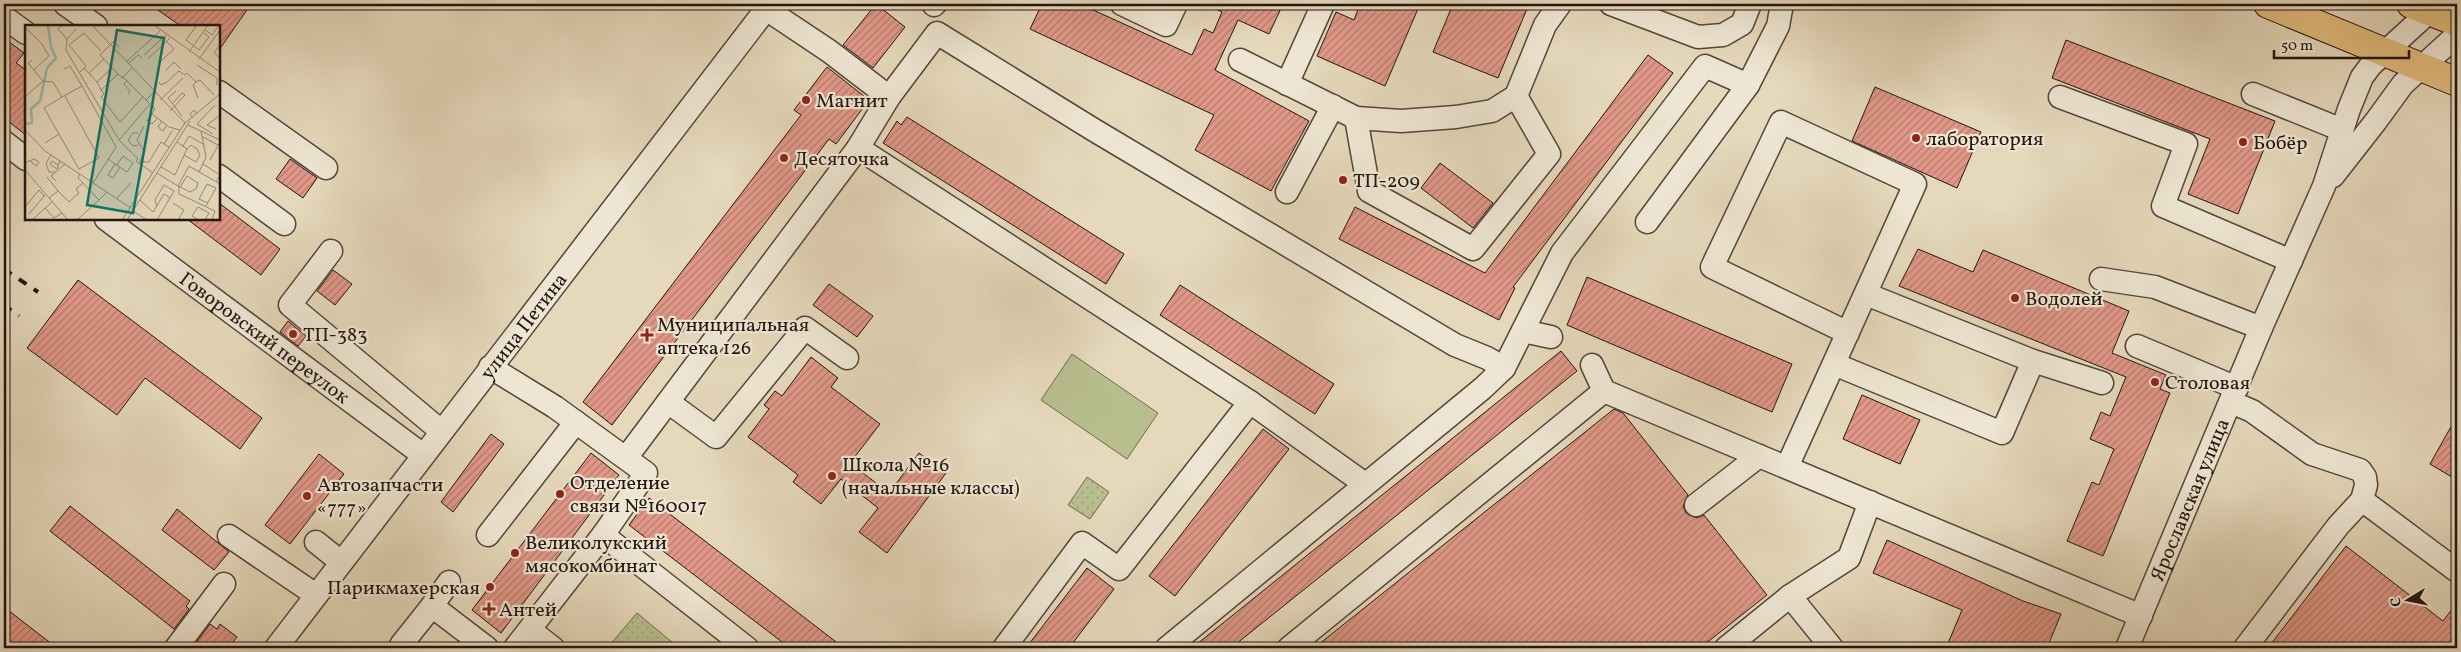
<svg xmlns="http://www.w3.org/2000/svg" width="2461" height="652" viewBox="0 0 2461 652" font-family="Vollkorn,serif">
<style>
.grass{fill:url(#grass-dots);stroke:#6d6a4f}
.pitch{fill:#b8be8e;stroke:#6d6a4f}
.building{fill:url(#building-hatch);stroke:#221510}
.lines{fill:none;stroke-linecap:round;stroke-linejoin:round}
.minor-casing{stroke:#53463b;stroke-width:25}
.major-casing{stroke:#221510;stroke-width:30}
.minor{stroke:#eee6d3;stroke-width:22}
.major{stroke:#e2bc7e;stroke-width:28}
.rail{stroke:#221510;stroke-width:4;stroke-dasharray:9 9;stroke-linecap:butt}
.poi-dot{fill:#8f2418;stroke:#eee6d3;stroke-width:2}
.labels{text-anchor:middle;stroke-width:4.5;stroke-linejoin:round;paint-order:stroke}
.poi-label{font-size:20px;fill:#221510;stroke:#eee6d3;text-anchor:start}
.street-label{font-size:20px;fill:#221510;stroke:#eee6d3}
.inset-river{fill:none;stroke:#96bab0;stroke-width:2.5}
.inset-road{fill:none;stroke:#978a77;stroke-width:1}
.view{fill:#0f766e;fill-opacity:0.15;stroke:#0f766e;stroke-width:2.5}
.inset-edge{fill:none;stroke:#221510;stroke-width:2.5}
</style>
<defs>
<pattern id="grass-dots" width="8" height="8" patternUnits="userSpaceOnUse" patternTransform="scale(1.25)"><rect width="8" height="8" fill="#b8be8e"/><path d="M2 2h.1M6 6h.1" fill="none" stroke="#9ea279" stroke-width="1.8" stroke-linecap="round"/></pattern>
<pattern id="building-hatch" width="6" height="6" patternUnits="userSpaceOnUse" patternTransform="scale(1.25)"><rect width="6" height="6" fill="#e19888"/><path d="M-1 1l2-2M0 6l6-6M5 7l2-2" fill="none" stroke="#b67b6e"/></pattern>
</defs>
<rect width="100%" height="100%" fill="#e5d8bb"/>
<filter id="stains"><feTurbulence type="fractalNoise" baseFrequency=".004" numOctaves="4"/><feColorMatrix values="0 0 0 0 .2 0 0 0 0 .09 0 0 0 0 .02 0 0 0 .5 -.17"/></filter>
<radialGradient id="worn" r=".72"><stop offset=".6" stop-color="#630" stop-opacity="0"/><stop offset="1" stop-color="#630" stop-opacity=".3"/></radialGradient>
<path class="grass" d="M 1087,477 L 1109,492 L 1090,519 L 1068,505 Z
M 637,613 L 679,648 L 607,648 Z"/>
<path class="pitch" d="M 1072,354 L 1158,413 L 1127,459 L 1041,400 Z"/>
<path class="building" d="M 149,4 L 251,4 L 219,50 L 219,26 L 181,26 Z
M 876,4 L 905,27 L 873,68 L 843,45 Z
M 1042,4 L 1080,4 L 1192,55 L 1204,29 L 1213,33 L 1222,12 L 1205,4 L 1283,4 L 1269,34 L 1238,20 L 1215,70 L 1309,121 L 1271,191 L 1195,150 L 1214,115 L 1030,29 Z
M 1360,4 L 1420,4 L 1385,86 L 1317,56 L 1336,12 L 1354,20 Z
M 1453,4 L 1529,4 L 1498,78 L 1433,52 Z
M 4,38 L 24,53 L 16,63 L 26,70 L 26,135 L 4,118 Z
M 2066,40 L 2275,121 L 2238,214 L 2188,194 L 2210,139 L 2052,78 Z
M 1648,55 L 1673,73 L 1513,287 L 1515,288 L 1499,320 L 1339,239 L 1355,207 L 1485,273 Z
M 827,67 L 869,100 L 836,144 L 829,139 L 612,425 L 583,402 L 801,115 L 794,110 Z
M 1875,87 L 1981,132 L 1957,188 L 1852,141 Z
M 907,117 L 1124,254 L 1106,284 L 883,143 L 897,121 L 901,125 Z
M 290,159 L 317,178 L 303,198 L 276,179 Z
M 1440,163 L 1493,203 L 1473,228 L 1421,188 Z
M 219,203 L 280,249 L 261,275 L 187,219 L 219,219 Z
M 1918,249 L 1973,272 L 1983,250 L 2129,311 L 2112,353 L 2166,375 L 2160,389 L 2170,393 L 2103,556 L 2067,541 L 2092,482 L 2099,485 L 2114,449 L 2090,439 L 2101,412 L 2110,416 L 2126,377 L 1899,286 Z
M 333,270 L 352,284 L 335,305 L 317,291 Z
M 1587,277 L 1792,364 L 1772,412 L 1567,325 Z
M 78,280 L 262,418 L 240,449 L 145,378 L 117,415 L 27,348 Z
M 829,284 L 873,316 L 857,337 L 813,305 Z
M 1180,285 L 1334,384 L 1315,414 L 1160,315 Z
M 288,321 L 306,336 L 298,346 L 280,332 Z
M 1561,351 L 1577,371 L 1231,648 L 1192,648 Z
M 811,357 L 838,378 L 831,387 L 880,424 L 850,463 L 889,493 L 919,453 L 946,473 L 887,553 L 859,532 L 878,508 L 841,479 L 821,504 L 793,482 L 798,475 L 748,437 L 769,409 L 764,405 L 775,391 L 782,396 Z
M 1862,395 L 1920,420 L 1900,464 L 1843,439 Z
M 1614,409 L 1623,413 L 1688,495 L 1683,506 L 1686,513 L 1697,518 L 1704,515 L 1767,595 L 1700,648 L 1314,648 Z
M 2457,416 L 2457,480 L 2430,464 Z
M 1263,429 L 1289,449 L 1175,596 L 1149,576 Z
M 491,434 L 504,444 L 453,512 L 441,502 Z
M 591,453 L 619,475 L 501,633 L 472,610 Z
M 319,454 L 344,474 L 290,544 L 265,525 Z
M 649,498 L 844,648 L 789,648 L 782,642 L 629,525 Z
M 70,506 L 190,601 L 186,606 L 189,609 L 174,629 L 50,531 Z
M 177,509 L 229,552 L 214,570 L 162,530 Z
M 1887,540 L 2023,601 L 2061,614 L 2047,648 L 1946,648 L 1962,610 L 1873,573 Z
M 2346,546 L 2443,621 L 2457,603 L 2457,648 L 2268,648 Z
M 1087,568 L 1114,589 L 1069,648 L 1026,648 Z
M 4,607 L 57,648 L 10,648 L 4,643 Z
M 210,624 L 217,629 L 220,624 L 237,637 L 228,648 L 192,648 Z"/>
<g class="lines">
<g class="minor-casing">
<g id="minor">
<path d="M 65,4 L 96,26"/>
<path d="M 1122,4 L 1166,25 L 1176,4"/>
<path d="M 1611,4 L 1698,37 L 1723,35 L 1742,24 L 1750,4"/>
<path d="M 934,5 L 935,4"/>
<path d="M 766,9 L 829,51 L 889,97"/>
<path d="M 4,17 L 26,33"/>
<path d="M 1240,60 L 1356,118 L 1401,121 L 1456,117 L 1492,111 L 1516,96 L 1545,25 L 1560,4"/>
<path d="M 1287,84 L 1323,4"/>
<path d="M 219,92 L 326,168"/>
<path d="M 2253,94 L 2342,130"/>
<path d="M 2060,97 L 2186,144 L 2163,206 L 2291,261"/>
<path d="M 1356,118 L 1369,191 L 1473,249 L 1549,154 L 1516,96"/>
<path d="M 4,142 L 26,159"/>
<path d="M 219,176 L 284,224"/>
<path d="M 2333,176 L 2376,121 L 2403,84 L 2457,35"/>
<path d="M 1287,192 L 1333,106"/>
<path id="s1" d="M 106,219 L 423,455"/>
<path d="M 1647,222 L 1748,85"/>
<path d="M 331,251 L 290,305 L 441,431"/>
<path d="M 2101,279 L 2155,287 L 2261,328"/>
<path d="M 1523,331 L 1551,337"/>
<path d="M 2137,346 L 2237,388"/>
<path d="M 2033,361 L 2102,383"/>
<path d="M 1834,364 L 2002,433 L 2033,361 L 1866,294"/>
<path d="M 1592,365 L 1604,391 L 2141,616"/>
<path d="M 490,367 L 555,407 L 646,473 L 603,535 L 747,648"/>
<path d="M 1504,368 L 1562,253 L 1705,66 L 1748,85 L 1778,26 L 1782,4"/>
<path d="M 668,402 L 716,437 L 805,328 L 847,358"/>
<path d="M 1250,402 L 1365,484"/>
<path d="M 2231,402 L 2252,411 L 2312,454 L 2360,470 L 2365,477 L 2366,485 L 2362,500 L 2338,526 L 2245,648"/>
<path d="M 626,458 L 858,148"/>
<path d="M 1787,467 L 1915,184 L 1781,122 L 1712,267 L 1848,333"/>
<path d="M 2362,500 L 2457,571"/>
<path d="M 1696,505 L 1759,456"/>
<path d="M 488,535 L 576,422"/>
<path d="M 229,536 L 316,595"/>
<path d="M 316,542 L 341,562"/>
<path d="M 1790,596 L 1849,558 L 1870,502"/>
<path d="M 432,606 L 449,582"/>
<path d="M 530,630 L 553,648"/>
<path d="M 401,645 L 432,606 L 487,648"/>
<path d="M 176,648 L 224,584"/>
<path id="s2" d="M 276,648 L 770,4"/>
<path d="M 515,648 L 603,535"/>
<path d="M 1004,648 L 1082,543 L 1119,569 L 1250,402 L 858,148 L 889,97 L 937,33 L 1094,130 L 1455,345 L 1487,358 L 1504,368 L 1483,388 L 1167,648"/>
<path d="M 1289,648 L 1604,391"/>
<path d="M 1726,648 L 1790,596 L 1832,648"/>
<path id="s3" d="M 2127,648 L 2261,328 L 2324,186 L 2349,109 L 2362,77 L 2371,65 L 2430,11"/>
</g>
</g>
<g class="major-casing">
<path id="major" d="M 2268,4 L 2457,82
M 2411,4 L 2457,22"/>
</g>
<use href="#minor" class="minor"/>
<use href="#major" class="major"/>
<path class="rail" d="M 4,269 L 38,292
M 4,305 L 19,316
M 4,328 L 6,330"/>
</g>
<g class="poi-dot">
<circle cx="806" cy="100" r="5"/>
<circle cx="1916" cy="138" r="5"/>
<circle cx="2243" cy="142" r="5"/>
<circle cx="784" cy="158" r="5"/>
<circle cx="1343" cy="180" r="5"/>
<circle cx="2015" cy="298" r="5"/>
<circle cx="293" cy="334" r="5"/>
<path d="M644.5 327.5h5v5h5v5h-5v5h-5v-5h-5v-5h5z"/>
<circle cx="2155" cy="382" r="5"/>
<circle cx="832" cy="476" r="5"/>
<circle cx="560" cy="494" r="5"/>
<circle cx="307" cy="496" r="5"/>
<circle cx="515" cy="553" r="5"/>
<circle cx="490" cy="587" r="5"/>
<path d="M486.5 601.5h5v5h5v5h-5v5h-5v-5h-5v-5h5z"/>
</g>
<g class="labels">
<g class="poi-label">
<text x="816" y="107">Магнит</text>
<text x="1926" y="145">лаборатория</text>
<text x="2253" y="149">Бобёр</text>
<text x="794" y="165">Десяточка</text>
<text x="1353" y="187">ТП-209</text>
<text x="2025" y="305">Водолей</text>
<text x="657" y="331">Муниципальная<tspan x="657" dy="23">аптека 126</tspan></text>
<text x="303" y="341">ТП-383</text>
<text x="2165" y="389">Столовая</text>
<text x="842" y="471">Школа №16<tspan x="842" dy="23">(начальные классы)</tspan></text>
<text x="570" y="489">Отделение<tspan x="570" dy="23">связи №160017</tspan></text>
<text x="317" y="491">Автозапчасти<tspan x="317" dy="23">«777»</tspan></text>
<text x="525" y="549">Великолукский<tspan x="525" dy="23">мясокомбинат</tspan></text>
<text x="480" y="594" text-anchor="end">Парикмахерская</text>
<text x="499" y="616">Антей</text>
</g>
<g class="street-label">
<text dy="7" stroke="none"><textPath href="#s2" startOffset="406">улица Петина</textPath></text>
<text dy="7" stroke="none"><textPath href="#s1" startOffset="198">Говоровский переулок</textPath></text>
<text dy="7" stroke="none"><textPath href="#s3" startOffset="161">Ярославская улица</textPath></text>
</g>
</g>
<g transform="translate(25 25)">
<rect width="195" height="195" fill="#e5d8bb"/>
<path class="inset-river" d="M 0,99 L 7,98 L 6,84 L 15,76 L 22,43 L 31,33 L 26,22 L 23,0"/>
<path class="inset-road" d="M 37,0 L 33,4 L 42,14M 67,0 L 160,98M 129,0 L 195,47M 172,0 L 161,15 L 174,25 L 184,12 L 179,8M 0,2 L 17,19 L 24,31 L 9,45M 51,4 L 42,14 L 41,25 L 94,115 L 125,79 L 121,75M 180,5 L 187,10 L 194,0M 44,20 L 59,8 L 76,26M 44,20 L 61,41 L 54,48M 164,27 L 183,0M 119,30 L 141,10M 194,32 L 189,28 L 195,20M 123,34 L 145,13M 174,34 L 195,5M 7,35 L 3,38 L 18,56 L 28,57 L 37,72 L 57,61 L 45,41 L 39,44M 136,36 L 149,24 L 142,17M 101,37 L 135,6M 103,39 L 113,30 L 117,33M 172,40 L 192,53 L 192,60M 59,43 L 72,57M 107,43 L 97,53 L 93,49 L 76,65 L 79,69 L 76,72 L 95,97 L 118,72 L 121,75 L 129,67M 140,46 L 149,37 L 156,44M 64,48 L 79,34M 93,49 L 75,30 L 89,16 L 94,22M 98,52 L 118,72M 102,56 L 99,59 L 105,66 L 103,69M 134,57 L 136,60 L 142,57 L 154,46 L 160,50 L 162,48 L 171,57 L 175,55 L 189,70M 171,57 L 168,60 L 173,73M 57,61 L 91,122M 76,65 L 72,57 L 87,43M 151,66 L 143,73 L 157,91M 0,72 L 18,56M 37,72 L 19,83 L 54,144 L 74,133 L 40,71M 135,75 L 158,53M 148,78 L 157,68 L 160,70M 127,79 L 130,84 L 122,96 L 127,99 L 133,93M 145,86 L 160,70M 127,89 L 144,102 L 155,105M 168,93 L 165,89 L 169,85 L 172,89M 137,96 L 133,102 L 138,106 L 142,100M 163,100 L 195,115M 119,101 L 112,115 L 119,126 L 115,137 L 124,137 L 136,117 L 139,119M 191,104 L 182,100 L 195,90M 0,105 L 20,126 L 106,183M 188,109 L 172,99 L 190,80M 178,112 L 193,120M 94,115 L 113,134 L 111,136 L 128,148M 20,118 L 34,109M 113,120 L 108,121 L 103,115 L 108,108 L 113,108M 158,121 L 164,111 L 178,119M 144,122 L 139,119 L 147,106M 26,130 L 21,138 L 24,147 L 30,147M 159,130 L 171,137 L 175,130 L 172,124 L 166,120 L 162,124M 83,134 L 90,139 L 102,147 L 108,138 L 98,131 L 92,140M 185,135 L 195,117M 0,139 L 2,137 L 9,134 L 14,137 L 11,141 L 5,136M 90,139 L 83,150 L 88,153 L 95,142M 178,139 L 195,150 L 191,157M 33,140 L 27,136 L 25,139 L 32,144 L 35,136M 136,142 L 150,150 L 162,124 L 152,117M 0,145 L 43,195M 174,147 L 181,132 L 176,106M 132,148 L 153,161 L 164,141 L 195,159M 55,149 L 53,153 L 74,175 L 82,167M 22,152 L 33,166M 31,156 L 26,151 L 40,139M 68,158 L 91,122M 153,161 L 165,167 L 171,164 L 173,158 L 162,151 L 155,162M 154,162 L 154,169 L 190,186 L 187,195M 24,173 L 33,166 L 44,177 L 54,168 L 51,164 L 58,158M 92,173 L 106,158M 115,175 L 128,187 L 139,169 L 145,173M 148,178 L 159,185 L 153,195M 132,181 L 130,175 L 139,160 L 149,166 L 132,195M 181,181 L 191,163 L 182,159 L 174,174 L 183,178M 0,182 L 14,165 L 19,171M 20,183 L 29,193 L 37,188M 108,186 L 122,195M 4,189 L 20,170M 7,195 L 27,177M 52,195 L 74,175M 97,195 L 160,98 L 195,69M 102,195 L 165,96M 174,195 L 167,191 L 173,182 L 184,188 L 180,195"/>
<path class="view" d="M 92,5 L 139,13 L 108,188 L 62,180 Z"/>
<rect width="195" height="195" class="inset-edge"/>
</g>
<rect width="2461" height="652" fill="none" stroke="#e5d8bb" stroke-width="20"/>
<rect x="5" y="5" width="2451" height="642" fill="none" stroke="#221510" stroke-width="2.5"/>
<rect x="10" y="10" width="2441" height="632" fill="none" stroke="#221510"/>
<g transform="translate(2408 600) rotate(260)" stroke="#eee6d3" stroke-width="4" paint-order="stroke">
<path d="M0-4L9 19L0 12L-9 19Z" fill="#221510"/>
<text y="-8" font-size="14" font-weight="bold" text-anchor="middle" fill="#221510">С</text>
</g>
<path d="M2274 50v8h135v-8" fill="none" stroke="#221510" stroke-width="2.5"/>
<text x="2281" y="50" font-size="15" fill="#221510" stroke="#eee6d3" stroke-width="4" paint-order="stroke">50 m</text>
<rect width="100%" height="100%" filter="url(#stains)"/>
<rect width="100%" height="100%" fill="url(#worn)"/>
</svg>
